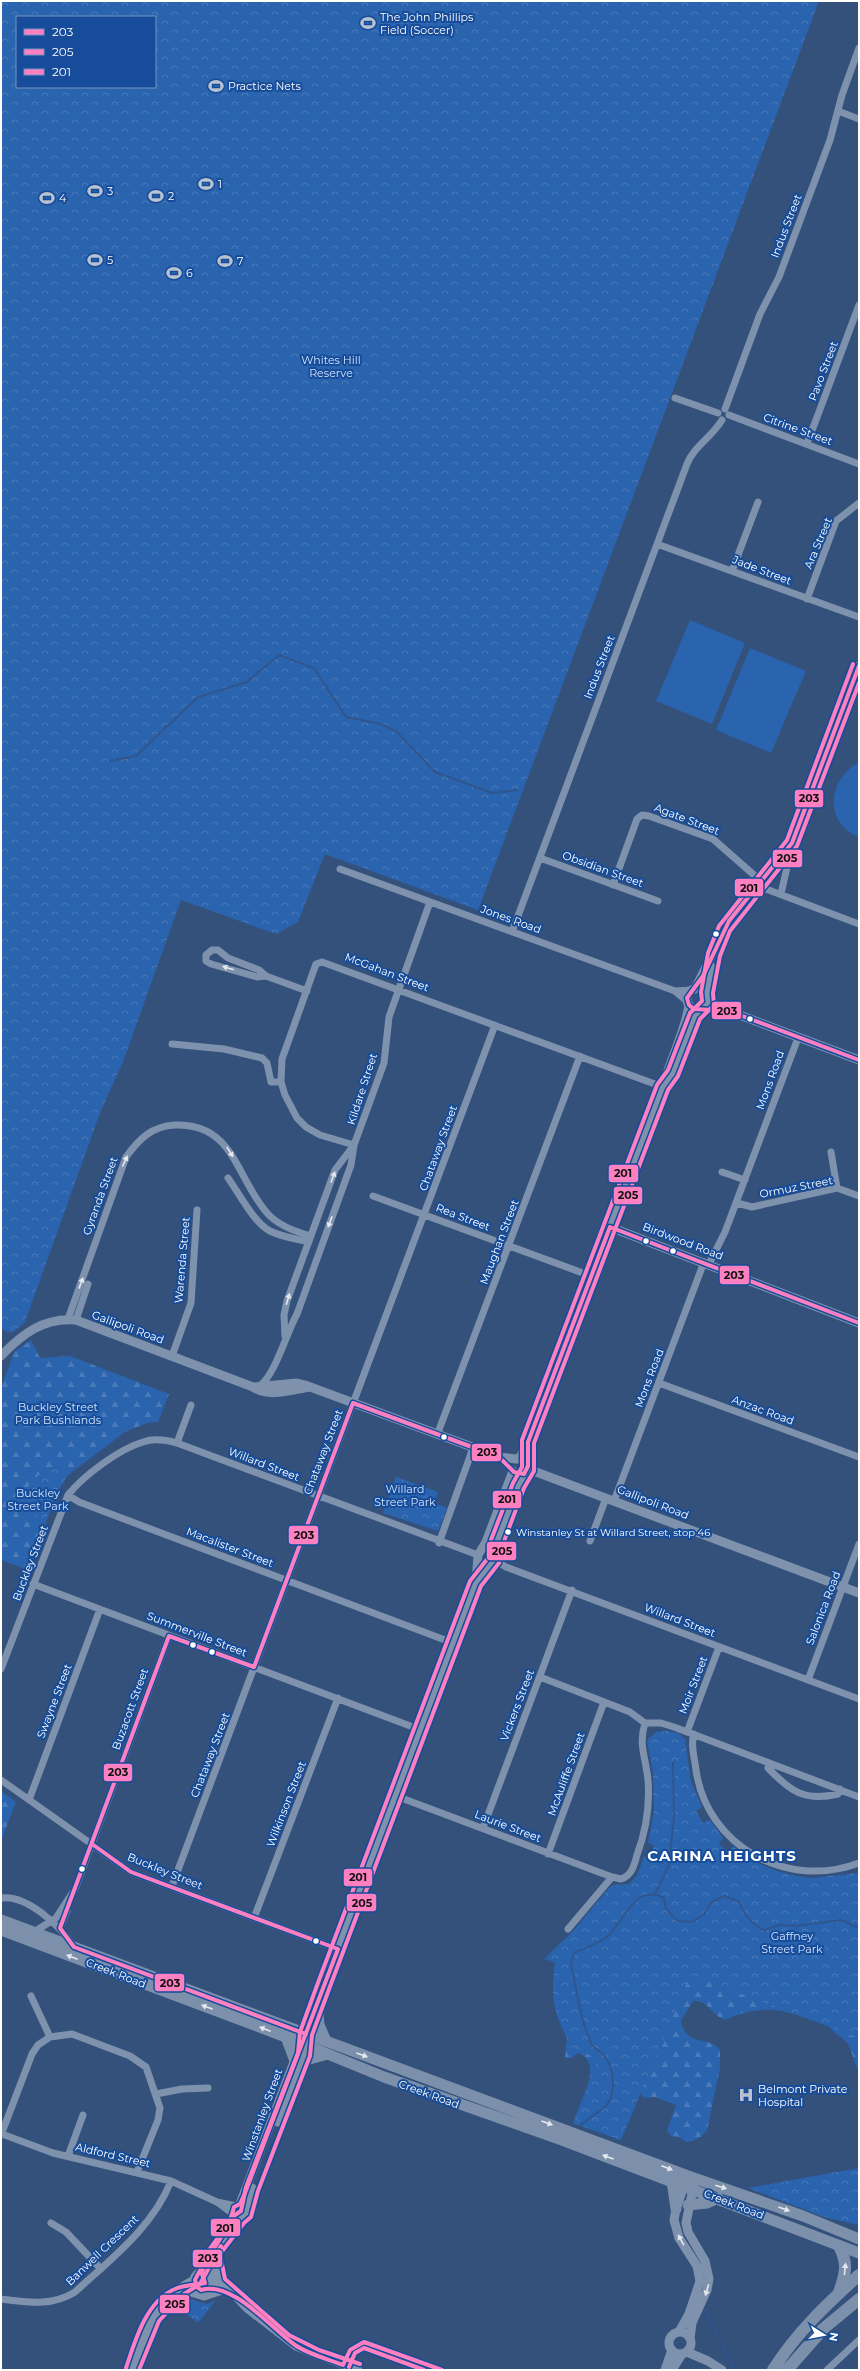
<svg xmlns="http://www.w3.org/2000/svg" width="860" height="2371" viewBox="0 0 860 2371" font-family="Montserrat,sans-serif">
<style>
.grass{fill:#2a63ae}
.forest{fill:url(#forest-firs)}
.park{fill:url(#park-crowns);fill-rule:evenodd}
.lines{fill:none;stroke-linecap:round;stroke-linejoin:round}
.stream{stroke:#30568d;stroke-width:2}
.minor{stroke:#7e92ad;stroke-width:7}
.tertiary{stroke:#7e92ad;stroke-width:9}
.primary{stroke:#7c90ab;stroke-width:11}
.trunk{stroke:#7d90ab;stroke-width:12}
.bus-1-casing{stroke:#164c99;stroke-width:7}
.bus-2-casing{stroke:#164c99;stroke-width:7}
.bus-3-casing{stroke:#164c99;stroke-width:7}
.bus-1{stroke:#ff80c0;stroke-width:4}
.bus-2{stroke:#ff80c0;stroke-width:4}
.bus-3{stroke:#ff80c0;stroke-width:4}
.oneway{fill:#e5e9ef}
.oneway2{fill:#e5e9ee}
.bus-dot{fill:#fff;stroke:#164c99;stroke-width:1.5}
.labels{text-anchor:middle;stroke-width:4;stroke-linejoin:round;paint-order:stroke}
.bus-label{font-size:10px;fill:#fff;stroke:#164c99;text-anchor:start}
.poi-label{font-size:11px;fill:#fff;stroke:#164c99;text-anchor:start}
.street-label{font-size:11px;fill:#fff;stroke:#164c99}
.park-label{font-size:11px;fill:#d1e4fc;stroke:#164c99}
.district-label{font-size:15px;font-weight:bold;letter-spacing:1px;fill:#fff;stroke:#164c99}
.line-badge{stroke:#164c99;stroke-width:1.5}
.pale-badge-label{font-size:11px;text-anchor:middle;font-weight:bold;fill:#111}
</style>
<defs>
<pattern id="forest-firs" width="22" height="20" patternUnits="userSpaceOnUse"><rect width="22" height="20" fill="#2a63ae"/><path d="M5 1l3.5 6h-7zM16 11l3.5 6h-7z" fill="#4a7aba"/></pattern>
<pattern id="park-crowns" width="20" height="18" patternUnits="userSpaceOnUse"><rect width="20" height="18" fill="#2a63ae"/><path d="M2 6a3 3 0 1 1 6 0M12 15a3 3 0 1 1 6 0" fill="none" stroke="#4a7aba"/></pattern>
</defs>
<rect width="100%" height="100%" fill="#34517b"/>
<path class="grass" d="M 690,620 L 745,643 L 712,724 L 656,701 Z
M 750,648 L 806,671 L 771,753 L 716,730 Z
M 859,762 L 859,837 C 823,823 828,779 859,762 Z"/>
<path class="forest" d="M 31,1340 L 40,1358 L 70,1356 L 169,1394 L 158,1422 L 147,1423 L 125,1432 L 67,1476 L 57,1493 L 28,1570 L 1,1560 L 1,1388 L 14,1352 Z
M 1,1791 L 16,1802 L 1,1841 Z
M 693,1812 L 704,1825 L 713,1825 L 723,1838 L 683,1848 L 741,1854 L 757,1863 L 787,1875 L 792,1880 L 859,1873 L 859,2070 C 853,2063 853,2054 849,2046 C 845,2037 834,2035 829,2026 C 790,2012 765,2001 725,2020 C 712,2016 707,1999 693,2001 L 681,2021 C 687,2049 708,2034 720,2050 L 720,2068 L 707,2130 C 701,2138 695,2141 686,2142 L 679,2137 L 671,2136 L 667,2131 L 676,2105 L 655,2097 L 644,2098 L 639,2092 L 621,2140 L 573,2123 C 580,2103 605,2063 578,2053 L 571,2058 L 565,2058 L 566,2044 L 632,1887 Z"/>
<path class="park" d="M 1,1 L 819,1 L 478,910 L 325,854 L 298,922 L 276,934 L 181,900 L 123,1062 L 100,1113 L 25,1322 L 12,1333 L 1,1329 ZM 17,17 L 155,17 L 155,87 L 17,87 Z
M 55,1467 L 67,1476 L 57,1493 L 46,1519 L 27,1514 C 16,1494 36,1472 55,1467 Z
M 396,1477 L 438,1492 L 434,1503 L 447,1508 L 438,1531 L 383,1513 Z
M 667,1731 L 678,1733 L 685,1739 L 691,1782 L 702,1807 L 696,1811 L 703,1823 L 710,1820 L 723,1838 L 719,1844 L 728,1852 L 733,1846 C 764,1874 820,1887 859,1873 L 859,2038 L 690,1975 L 621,2140 L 573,2123 L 598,2059 L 571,2047 C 554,2013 550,2000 555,1962 L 544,1959 L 572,1932 L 609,1888 L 614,1885 L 629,1884 L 637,1875 L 644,1857 L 650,1859 L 654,1845 L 648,1843 L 654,1811 L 653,1773 L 647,1740 L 656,1732 Z
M 859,2168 L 859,2225 L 824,2217 L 748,2188 Z
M 190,2299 L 207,2304 L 216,2300 L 198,2323 L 179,2308 L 183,2302 Z"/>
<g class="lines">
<path class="stream" d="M 110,761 L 136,756 L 198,697 L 247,682 L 279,655 L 314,668 L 346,717 L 381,724 L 397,732 L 435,772 L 492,793 L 518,790
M 655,1894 L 669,1865 L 674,1816 L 673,1762
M 581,2125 C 588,2119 594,2115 601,2110 C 618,2099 615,2069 604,2055 C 600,2051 595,2049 592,2045 C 580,2021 577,1990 571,1964 L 574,1953 C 584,1948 601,1943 609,1935 C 626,1918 635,1883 664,1898 L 666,1909 L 678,1921 L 692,1922 L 704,1914 L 712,1902 L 724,1896 L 738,1901 C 744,1913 751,1925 764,1930 L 779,1925 L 796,1926 L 841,1920 L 859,1928
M 566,2152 L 567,2149
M 705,2310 L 735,2370"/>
<path class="minor" d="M 838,111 L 859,119
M 675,398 L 718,413
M 725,409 L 760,314 L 779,277 L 830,140 L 842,95 L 859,48
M 729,415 L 859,464
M 807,444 L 859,305
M 657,544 L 859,617
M 732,571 L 758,502
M 807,599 L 836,521 L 859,503
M 540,858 L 658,901
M 340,869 L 675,991 L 692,990
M 613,885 L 637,819 L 642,815 L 649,816 L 713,839 L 762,882
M 758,886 L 859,924
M 781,894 L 792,845
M 512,932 L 687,464 C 694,446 712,437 722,420
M 266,976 L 257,977 L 211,964 L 206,961 L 206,955 L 212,950 L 218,950 L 228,958 L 259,970 L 266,976 L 307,991
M 675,991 L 688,1002
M 172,1044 L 224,1049 L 262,1058 L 267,1063 L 271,1082 L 281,1082
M 354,1145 L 320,1135 L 306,1127 L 297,1118 L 285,1095 L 281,1082 L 282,1059 L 316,964 L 322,962 L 663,1087
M 831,1152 L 837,1188
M 722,1172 L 745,1180
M 228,1178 C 239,1193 254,1223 270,1231 C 282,1237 296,1239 309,1242
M 373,1196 L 591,1276
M 737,1203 L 752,1207 L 837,1188 L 859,1196
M 709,1264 L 725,1232 L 798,1038
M 68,1319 L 126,1157 C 139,1139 152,1126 175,1125 C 235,1123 236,1179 268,1214 C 279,1226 296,1232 311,1236
M 76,1320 L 88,1284
M 285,1336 L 284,1315 L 287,1301 L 335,1170 L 354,1145
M 172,1356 L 191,1303 L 197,1210
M 659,1383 L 859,1457
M 261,1385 C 276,1372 286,1334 297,1314 L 351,1165 L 354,1145 L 384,1063 L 389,1017 L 430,902
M 437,1435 L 580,1056
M 177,1443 L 191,1405
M 68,1495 L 79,1502 L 453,1643
M 614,1501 L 704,1262
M 590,1541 L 606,1498
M 439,1543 L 473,1448
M 494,1560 L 506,1567 L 859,1699
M 33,1584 L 421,1730
M 1,1669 L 68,1495 C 83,1476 119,1449 143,1442 C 154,1438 166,1440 177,1443 L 478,1555
M 540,1677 L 630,1712 L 645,1723 L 661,1723 L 674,1727 L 859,1797
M 808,1680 L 859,1544
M 687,1732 L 719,1647
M 694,1734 C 690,1745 695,1759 696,1770 C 707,1847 788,1890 859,1863
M 769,1763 L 768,1768 C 790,1791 804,1802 838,1794 L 840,1789
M 1,1780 L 131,1872 L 338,1949
M 396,1796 L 612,1877
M 29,1800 L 100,1609
M 483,1828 L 572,1590
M 548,1854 L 604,1702
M 172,1886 L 495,1025
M 1,1898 C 27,1894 61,1927 74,1947
M 254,1918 L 338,1698
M 60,1928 L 67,1911 L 68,1902
M 568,1929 L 612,1877 L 621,1879 C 632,1875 634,1866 637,1855 C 646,1831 650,1806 648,1780 C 646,1758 638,1745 645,1723
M 34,1932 L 56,1918 L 75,1889 L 169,1636
M 31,1996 L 50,2037
M 156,2094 L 182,2089 L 208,2088
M 2,2134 L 53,2153 L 171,2181 L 217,2202 L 236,2206
M 1,2135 L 32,2054 L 38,2045 L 50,2037 L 72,2034 L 130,2056 L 146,2067 L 160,2108 L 158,2120 L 137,2172
M 68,2156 L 83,2115
M 217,2202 L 233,2214
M 51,2223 L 66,2232 L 101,2269
M 1,2299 C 27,2302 51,2307 75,2292 C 111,2259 153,2227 171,2181
M 827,2370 L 859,2340"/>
<path class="tertiary" d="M687 999a11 11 0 1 1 22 0a11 11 0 1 1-22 0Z
M 695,989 L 729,921 L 784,855 L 792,843 L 859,666
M 707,993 L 711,967
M 704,1008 L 729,1011 L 859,1060
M 666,1083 L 673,1073 L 695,1016 L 700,1009
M 610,1227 L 859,1323
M 1,1356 C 22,1334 44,1317 76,1320 L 253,1387 C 269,1398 291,1390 310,1387
M 253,1387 L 297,1383 L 305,1385 L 499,1457 L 516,1459
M 519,1459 L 528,1442 L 663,1087 C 670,1059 685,1033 689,1005
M 528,1469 L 859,1593
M 478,1580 L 494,1560 L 497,1542 L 519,1485 L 528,1469 L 528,1446
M 278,2122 L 293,2085 L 306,2042
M 240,2204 L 453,1643 L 476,1583 L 478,1555 L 486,1542 L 513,1471
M 224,2232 L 234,2215
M 214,2254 L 220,2282
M194 2281a9 9 0 1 1 18 0a9 9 0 1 1-18 0Z
M 199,2274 L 209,2254
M 208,2274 L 211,2257 L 240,2219 L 246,2215 L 252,2188
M 212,2279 L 226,2286 L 247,2308 L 296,2346 L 358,2370
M 191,2292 L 204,2296 L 222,2290
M 679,2332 L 689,2314 L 700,2281 L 697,2266 L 679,2238 L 674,2220 L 676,2209 L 686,2180
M669 2343a11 11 0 1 1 22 0a11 11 0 1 1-22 0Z
M 690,2339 L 692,2323 L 707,2290 L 709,2279 L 705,2261 L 688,2232 L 686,2223 L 694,2184
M 687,2352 L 708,2361 L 722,2370
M 132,2370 C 142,2337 160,2295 195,2280
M 665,2370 L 672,2350
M 672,2370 L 682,2354"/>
<path class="primary" d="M 1,1920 L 688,2176 L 803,2216 L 859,2239
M 1,1930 L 286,2037 L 384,2077 L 562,2140 L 859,2253
M 317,2005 L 319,2025 L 326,2041
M 286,2037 L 295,2061
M 302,2061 L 328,2054
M 672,2181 L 676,2209
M 688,2205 L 707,2203 L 718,2198"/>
<path class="trunk" d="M 839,2293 C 845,2274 849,2265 839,2246
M 773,2370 C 796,2333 827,2304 859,2275
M 787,2370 L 823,2329 L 859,2299"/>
<g class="bus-1-casing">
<path id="bus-1" d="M 859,666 L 792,843 L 729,921 L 703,976 L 687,998 L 689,1005 L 694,1009 L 729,1011 L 859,1060
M 610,1227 L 859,1323
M 353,1403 L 499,1457 L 514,1472 L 524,1474 L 528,1466 L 528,1442 L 610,1227
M 169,1636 L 60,1928 L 74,1947 L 306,2034
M 169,1636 L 254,1667
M 254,1667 L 353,1403
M 92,1844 L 131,1872 L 338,1949 L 245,2193 L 240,2204 L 234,2207 C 228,2234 207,2255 195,2280 L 197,2287 L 201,2290 C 232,2280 271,2328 295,2345 C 308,2354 328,2359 343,2365
M 343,2365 L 350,2350 L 364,2342 L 442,2370"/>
</g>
<g class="bus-2-casing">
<path id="bus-2" d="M 360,2364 L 319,2350 L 289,2335 L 225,2279 L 220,2254 L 244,2223 L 251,2217 L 258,2191 L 310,2056 L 312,2035 L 331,1984 L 481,1586 L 499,1563 L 503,1544 L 524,1488 L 534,1471 L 534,1443 L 668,1090 L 678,1076 L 700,1019 L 714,1005 L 713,993 L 720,956 L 730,931 L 797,846 L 859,683
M 349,2367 L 355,2353 L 364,2348 L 424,2370
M 139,2370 L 159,2321 L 184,2294 L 200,2284 L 221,2246"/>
</g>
<g class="bus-3-casing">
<path id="bus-3" d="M 126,2368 C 135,2341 146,2301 175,2289 C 184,2285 195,2285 205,2283 L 202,2274 L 206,2254 L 235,2215 L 241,2211 L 246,2187 L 298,2053 L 300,2032 L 319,1980 L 470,1581 L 488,1558 L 491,1540 L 513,1483 L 522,1467 L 522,1440 L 657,1085 L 668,1070 L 690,1013 L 702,1001 L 701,992 L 708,953 L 719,926 L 787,840 L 853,664"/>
</g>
<use href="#bus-1" class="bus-1"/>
<use href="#bus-2" class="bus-2"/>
<use href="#bus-3" class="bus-3"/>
</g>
<defs><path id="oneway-solid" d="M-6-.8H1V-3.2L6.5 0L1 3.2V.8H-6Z"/></defs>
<g class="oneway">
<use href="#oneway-solid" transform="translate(228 968) rotate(-163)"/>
<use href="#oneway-solid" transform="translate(230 1152) rotate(58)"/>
<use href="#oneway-solid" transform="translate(125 1161) rotate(-66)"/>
<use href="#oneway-solid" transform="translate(333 1177) rotate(-70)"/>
<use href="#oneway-solid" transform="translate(330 1222) rotate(110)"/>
<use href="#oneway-solid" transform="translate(81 1283) rotate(-70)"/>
<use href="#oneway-solid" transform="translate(288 1299) rotate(-73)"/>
<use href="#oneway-solid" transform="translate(681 2240) rotate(-119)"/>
<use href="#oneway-solid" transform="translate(707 2290) rotate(107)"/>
</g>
<g class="oneway2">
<use href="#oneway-solid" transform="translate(72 1957) rotate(-159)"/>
<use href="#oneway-solid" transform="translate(207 2007) rotate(-160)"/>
<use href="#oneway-solid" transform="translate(265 2029) rotate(-159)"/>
<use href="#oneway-solid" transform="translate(362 2055) rotate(20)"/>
<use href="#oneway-solid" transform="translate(547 2123) rotate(20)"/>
<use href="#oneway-solid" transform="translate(608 2157) rotate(-160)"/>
<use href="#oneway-solid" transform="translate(667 2168) rotate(21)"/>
<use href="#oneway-solid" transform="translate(721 2187) rotate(18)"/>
<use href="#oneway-solid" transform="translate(784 2209) rotate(20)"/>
<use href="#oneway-solid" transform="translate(845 2269) rotate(-84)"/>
</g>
<defs>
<g id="stadium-bare" transform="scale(1.2)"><path d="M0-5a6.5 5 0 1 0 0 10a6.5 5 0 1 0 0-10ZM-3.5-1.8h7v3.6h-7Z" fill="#b8c2d1" stroke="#164c99" stroke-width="2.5" paint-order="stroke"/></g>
<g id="hospital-bare" transform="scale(1.2)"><path d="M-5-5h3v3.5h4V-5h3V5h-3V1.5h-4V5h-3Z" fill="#b8c2d1" stroke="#164c99" stroke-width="2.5" paint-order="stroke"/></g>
</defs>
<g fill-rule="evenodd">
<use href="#stadium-bare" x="368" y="23"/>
<use href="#stadium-bare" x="216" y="86"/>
<use href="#stadium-bare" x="206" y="184"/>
<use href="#stadium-bare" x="95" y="191"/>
<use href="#stadium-bare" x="156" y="196"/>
<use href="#stadium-bare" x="47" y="198"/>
<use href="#stadium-bare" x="95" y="260"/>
<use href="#stadium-bare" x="225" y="261"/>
<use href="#stadium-bare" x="174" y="273"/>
<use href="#hospital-bare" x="746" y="2095"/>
</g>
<g class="bus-dot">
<circle cx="716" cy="934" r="3.5"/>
<circle cx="750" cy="1019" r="3.5"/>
<circle cx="646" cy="1241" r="3.5"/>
<circle cx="673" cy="1251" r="3.5"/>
<circle cx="444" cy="1437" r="3.5"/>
<circle cx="508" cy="1532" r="3.5"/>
<circle cx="193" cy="1645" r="3.5"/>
<circle cx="212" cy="1652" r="3.5"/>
<circle cx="82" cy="1869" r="3.5"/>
<circle cx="316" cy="1941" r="3.5"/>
</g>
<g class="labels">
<g class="bus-label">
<text x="516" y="1536">Winstanley St at Willard Street, stop 46</text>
</g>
<g class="poi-label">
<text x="380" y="21">The John Phillips<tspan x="380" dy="13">Field (Soccer)</tspan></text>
<text x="228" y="90">Practice Nets</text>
<text x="218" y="188">1</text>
<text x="107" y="195">3</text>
<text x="168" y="200">2</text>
<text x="59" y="202">4</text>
<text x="107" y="264">5</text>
<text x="237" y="265">7</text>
<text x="186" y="277">6</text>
<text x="758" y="2093">Belmont Private<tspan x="758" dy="13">Hospital</tspan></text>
</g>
<g class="street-label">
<text transform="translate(786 226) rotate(-69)" y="4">Indus Street</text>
<text transform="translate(823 371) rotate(-69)" y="4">Pavo Street</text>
<text transform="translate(798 429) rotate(20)" y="4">Citrine Street</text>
<text transform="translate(818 543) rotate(-67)" y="4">Ara Street</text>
<text transform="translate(762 570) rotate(21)" y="4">Jade Street</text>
<text transform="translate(599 667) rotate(-69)" y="4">Indus Street</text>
<text transform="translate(687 819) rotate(21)" y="4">Agate Street</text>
<text transform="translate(603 869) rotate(20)" y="4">Obsidian Street</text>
<text transform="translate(511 919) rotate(20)" y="4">Jones Road</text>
<text transform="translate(387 972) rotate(21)" y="4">McGahan Street</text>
<text transform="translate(770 1080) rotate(-70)" y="4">Mons Road</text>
<text transform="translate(362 1089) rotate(-72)" y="4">Kildare Street</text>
<text transform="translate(438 1148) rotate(-70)" y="4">Chataway Street</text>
<text transform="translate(796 1187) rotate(-11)" y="4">Ormuz Street</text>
<text transform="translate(100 1196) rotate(-70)" y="4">Gyranda Street</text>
<text transform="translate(463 1217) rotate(21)" y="4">Rea Street</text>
<text transform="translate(683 1241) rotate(21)" y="4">Birdwood Road</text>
<text transform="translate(499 1242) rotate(-69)" y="4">Maughan Street</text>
<text transform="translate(182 1260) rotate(-85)" y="4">Warenda Street</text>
<text transform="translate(128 1327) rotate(20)" y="4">Gallipoli Road</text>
<text transform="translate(649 1378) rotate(-69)" y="4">Mons Road</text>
<text transform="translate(763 1410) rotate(20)" y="4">Anzac Road</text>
<text transform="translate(323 1452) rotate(-69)" y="4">Chataway Street</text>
<text transform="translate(264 1464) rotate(21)" y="4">Willard Street</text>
<text transform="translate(653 1502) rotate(21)" y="4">Gallipoli Road</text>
<text transform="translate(230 1547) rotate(21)" y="4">Macalister Street</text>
<text transform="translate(30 1563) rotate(-69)" y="4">Buckley Street</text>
<text transform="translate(823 1608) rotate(-69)" y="4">Salonica Road</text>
<text transform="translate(680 1620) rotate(21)" y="4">Willard Street</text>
<text transform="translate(197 1634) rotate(21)" y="4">Summerville Street</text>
<text transform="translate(693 1685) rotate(-69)" y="4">Moir Street</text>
<text transform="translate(54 1701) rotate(-69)" y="4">Swayne Street</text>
<text transform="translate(517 1705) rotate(-69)" y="4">Vickers Street</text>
<text transform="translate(130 1709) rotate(-70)" y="4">Buzacott Street</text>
<text transform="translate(210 1755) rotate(-69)" y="4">Chataway Street</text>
<text transform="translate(566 1774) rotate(-70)" y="4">McAuliffe Street</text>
<text transform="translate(286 1804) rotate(-69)" y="4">Wilkinson Street</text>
<text transform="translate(508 1826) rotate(21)" y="4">Laurie Street</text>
<text transform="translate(165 1871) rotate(22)" y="4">Buckley Street</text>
<text transform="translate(116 1973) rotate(21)" y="4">Creek Road</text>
<text transform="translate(429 2094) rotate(20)" y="4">Creek Road</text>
<text transform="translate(262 2115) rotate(-70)" y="4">Winstanley Street</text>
<text transform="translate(113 2155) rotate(13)" y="4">Aldford Street</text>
<text transform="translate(734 2204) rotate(21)" y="4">Creek Road</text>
<text transform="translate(102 2250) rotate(-44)" y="4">Banwell Crescent</text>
</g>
<g class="park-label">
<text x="331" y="364">Whites Hill<tspan x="331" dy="13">Reserve</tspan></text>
<text x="58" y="1411">Buckley Street<tspan x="58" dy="13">Park Bushlands</tspan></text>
<text x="405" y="1493">Willard<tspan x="405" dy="13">Street Park</tspan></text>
<text x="38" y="1497">Buckley<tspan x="38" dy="13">Street Park</tspan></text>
<text x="792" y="1940">Gaffney<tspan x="792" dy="13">Street Park</tspan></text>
</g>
<g class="district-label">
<text x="722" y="1861">CARINA HEIGHTS</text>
</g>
</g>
<g class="line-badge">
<rect x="794" y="789" width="30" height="19" rx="4" fill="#ff80c0"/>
<rect x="772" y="849" width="31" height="19" rx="4" fill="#ff80c0"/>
<rect x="734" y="878" width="30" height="19" rx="4" fill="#ff80c0"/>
<rect x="711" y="1001" width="31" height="19" rx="4" fill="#ff80c0"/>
<rect x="608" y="1164" width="31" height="19" rx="4" fill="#ff80c0"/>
<rect x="613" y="1186" width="30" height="19" rx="4" fill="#ff80c0"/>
<rect x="719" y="1265" width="31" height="20" rx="4" fill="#ff80c0"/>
<rect x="471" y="1443" width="31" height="19" rx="4" fill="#ff80c0"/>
<rect x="492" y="1490" width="30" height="19" rx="4" fill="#ff80c0"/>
<rect x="288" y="1525" width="31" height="20" rx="4" fill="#ff80c0"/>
<rect x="486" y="1541" width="31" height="20" rx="4" fill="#ff80c0"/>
<rect x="103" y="1763" width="30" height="19" rx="4" fill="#ff80c0"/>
<rect x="343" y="1868" width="30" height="19" rx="4" fill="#ff80c0"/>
<rect x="346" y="1893" width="31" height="19" rx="4" fill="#ff80c0"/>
<rect x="154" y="1973" width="31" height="19" rx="4" fill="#ff80c0"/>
<rect x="210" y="2218" width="31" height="19" rx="4" fill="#ff80c0"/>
<rect x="192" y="2249" width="31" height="19" rx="4" fill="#ff80c0"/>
<rect x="159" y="2294" width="31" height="20" rx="4" fill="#ff80c0"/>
</g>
<g class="pale-badge-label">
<text x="809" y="802">203</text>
<text x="787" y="862">205</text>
<text x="749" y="892">201</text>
<text x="727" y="1015">203</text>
<text x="623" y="1177">201</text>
<text x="628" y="1199">205</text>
<text x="734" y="1279">203</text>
<text x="487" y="1456">203</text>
<text x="507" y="1503">201</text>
<text x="304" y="1539">203</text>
<text x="502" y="1555">205</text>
<text x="118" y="1776">203</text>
<text x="358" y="1881">201</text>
<text x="362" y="1907">205</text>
<text x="170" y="1987">203</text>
<text x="225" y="2232">201</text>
<text x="208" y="2262">203</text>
<text x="175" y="2308">205</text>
</g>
<rect width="860" height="2371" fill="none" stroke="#ffffff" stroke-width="4"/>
<rect x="16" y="16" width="140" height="72" fill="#164c99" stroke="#7394c2"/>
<rect x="24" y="29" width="20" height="6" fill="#ff80c0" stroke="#7394c2"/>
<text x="52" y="36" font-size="12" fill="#ffffff">203</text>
<rect x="24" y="49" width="20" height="6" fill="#ff80c0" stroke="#7394c2"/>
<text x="52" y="56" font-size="12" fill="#ffffff">205</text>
<rect x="24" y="69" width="20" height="6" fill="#ff80c0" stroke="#7394c2"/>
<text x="52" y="76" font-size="12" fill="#ffffff">201</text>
<g transform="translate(824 2335) rotate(101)" stroke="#164c99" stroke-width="3" paint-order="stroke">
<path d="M0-3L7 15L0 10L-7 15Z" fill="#ffffff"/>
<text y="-6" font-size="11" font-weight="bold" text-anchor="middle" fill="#ffffff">N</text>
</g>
</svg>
